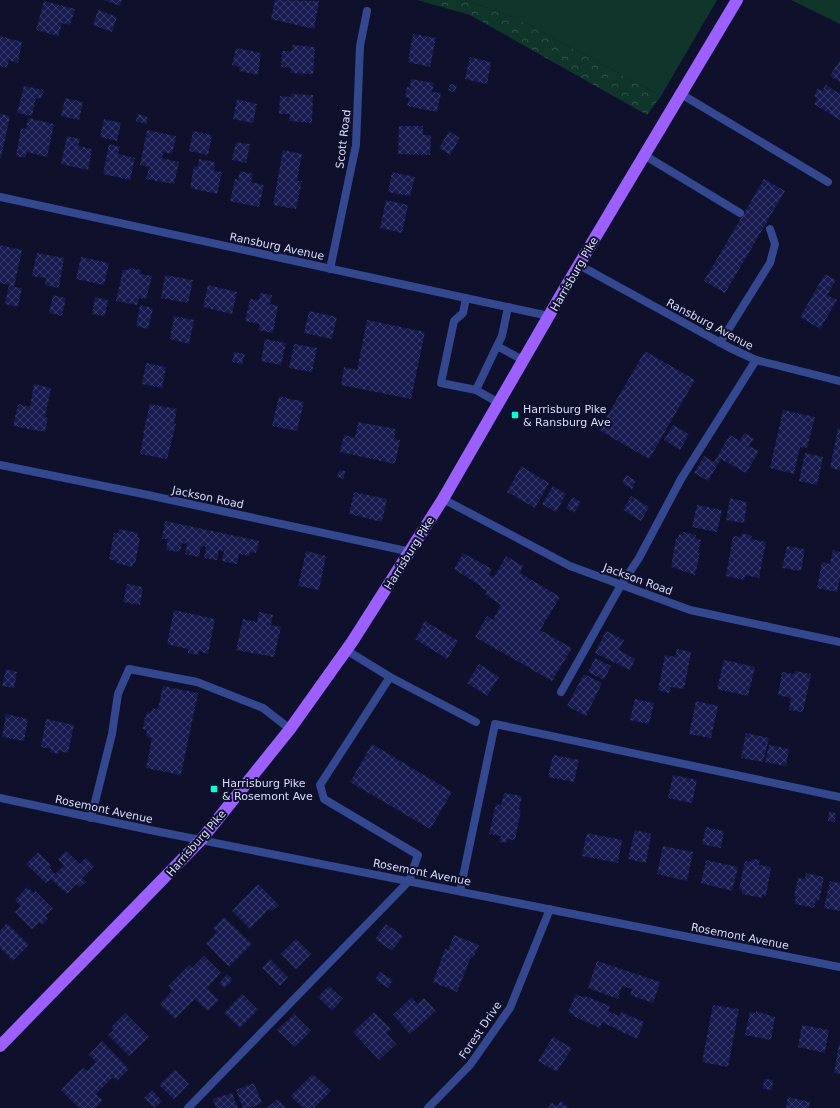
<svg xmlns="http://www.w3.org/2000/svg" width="840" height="1108" viewBox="0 0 840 1108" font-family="'DejaVu Sans',sans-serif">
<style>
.green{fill:#10362b}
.forest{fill:url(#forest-crowns)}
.building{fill:url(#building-cross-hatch)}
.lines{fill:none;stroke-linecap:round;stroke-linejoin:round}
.service{stroke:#34488f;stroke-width:8}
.minor{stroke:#34488f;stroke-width:8}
.primary{stroke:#9b60ff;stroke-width:12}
.poi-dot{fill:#05ffd9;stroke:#0e102c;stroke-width:1.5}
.labels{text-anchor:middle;stroke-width:4;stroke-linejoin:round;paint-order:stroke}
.street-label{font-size:11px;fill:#d9deff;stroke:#0e102c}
.poi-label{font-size:11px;fill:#d9deff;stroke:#0e102c;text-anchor:start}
</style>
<defs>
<pattern id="forest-crowns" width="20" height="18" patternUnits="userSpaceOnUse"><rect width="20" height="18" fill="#10362b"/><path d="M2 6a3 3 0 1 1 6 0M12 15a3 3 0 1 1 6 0" fill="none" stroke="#32534b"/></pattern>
<pattern id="building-cross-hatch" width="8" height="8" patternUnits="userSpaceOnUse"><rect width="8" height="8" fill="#181b4f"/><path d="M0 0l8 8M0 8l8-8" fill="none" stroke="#393c69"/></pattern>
</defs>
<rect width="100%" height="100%" fill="#0e102c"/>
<path class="green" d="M 465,0 L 717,0 L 661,96 L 516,18 Z
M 791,0 L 840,0 L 840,24 Z"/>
<path class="forest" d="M 417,0 L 465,0 L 516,18 L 661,96 L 647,115 L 470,15 Z"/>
<path class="building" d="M 104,0 L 122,0 L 120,6 Z
M 275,0 L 319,1 L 314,29 L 271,19 Z
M 44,1 L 75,9 L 70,25 L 62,23 L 58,36 L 36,30 Z
M 98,10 L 117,17 L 112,32 L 93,25 Z
M 413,34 L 436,38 L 430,67 L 408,62 Z
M 0,36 L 22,42 L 18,63 L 9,60 L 7,68 L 0,66 Z
M 292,45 L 315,47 L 313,74 L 290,73 L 291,68 L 281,67 L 282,51 L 292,51 Z
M 236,48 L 261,53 L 258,75 L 239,71 L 240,67 L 232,65 Z
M 470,57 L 491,62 L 487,84 L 465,79 Z
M 840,60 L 840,82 L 830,76 Z
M 411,79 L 434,83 L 432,92 L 441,93 L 437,112 L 407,106 L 409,98 L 405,97 L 407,87 L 410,88 Z
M 450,84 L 457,85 L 455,92 L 448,91 Z
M 826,85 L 840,94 L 840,120 L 814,104 L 817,98 L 814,96 L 818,88 L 822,91 Z
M 24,86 L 44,90 L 41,99 L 36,98 L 32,116 L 17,113 Z
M 291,94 L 313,95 L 312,123 L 289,121 L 290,114 L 279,114 L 280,96 L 291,97 Z
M 65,98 L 83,102 L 79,120 L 61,116 Z
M 237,99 L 257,104 L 253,123 L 233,119 Z
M 0,114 L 10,116 L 1,158 L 0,158 Z
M 138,114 L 148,117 L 146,124 L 136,121 Z
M 28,118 L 54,124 L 47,157 L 27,152 L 25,158 L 16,156 L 21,128 L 26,129 Z
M 104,119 L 121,123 L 117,141 L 100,137 Z
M 399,126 L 423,126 L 423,135 L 431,135 L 430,155 L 398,154 Z
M 147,130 L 176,136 L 172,154 L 164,152 L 162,158 L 179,162 L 174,184 L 146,179 L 149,167 L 140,165 Z
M 193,131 L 212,135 L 208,155 L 189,151 Z
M 449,131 L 460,138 L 450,155 L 439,148 Z
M 67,136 L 80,139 L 78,146 L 92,149 L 88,170 L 61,164 Z
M 236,142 L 250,144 L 246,163 L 232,160 Z
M 109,144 L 120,147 L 118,154 L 135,158 L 130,180 L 103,174 Z
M 283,150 L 302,154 L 297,181 L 302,181 L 296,209 L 273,205 Z
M 199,159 L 215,162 L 214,171 L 222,172 L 217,194 L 190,188 L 194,166 L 198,167 Z
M 240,171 L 253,174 L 251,182 L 264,185 L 259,207 L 230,201 L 235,179 L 238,180 Z
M 392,172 L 415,177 L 410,196 L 388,192 Z
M 764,179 L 785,191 L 725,293 L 704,281 Z
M 386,200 L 408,205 L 402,233 L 380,228 Z
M 0,245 L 22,250 L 14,287 L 22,288 L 18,307 L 5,304 L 9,285 L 0,283 Z
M 37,253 L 64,258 L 59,288 L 45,285 L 46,278 L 32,276 Z
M 81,257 L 109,263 L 104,285 L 76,279 Z
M 129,268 L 141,270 L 140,274 L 152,276 L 146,299 L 139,298 L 137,305 L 116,301 L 123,270 L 128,270 Z
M 825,274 L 836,280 L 827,295 L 837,300 L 820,329 L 800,317 Z
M 165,275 L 193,280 L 188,303 L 161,298 Z
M 208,285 L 237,292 L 232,314 L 203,307 Z
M 260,293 L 272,295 L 270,304 L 278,306 L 273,333 L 258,330 L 260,324 L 245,321 L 250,299 L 259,300 Z
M 53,295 L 66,298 L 62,316 L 49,313 Z
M 95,297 L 108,300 L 105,316 L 92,314 Z
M 140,305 L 153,308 L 148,329 L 136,326 Z
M 309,311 L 337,317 L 332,339 L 304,333 Z
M 174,316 L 194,320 L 189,344 L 170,339 Z
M 367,320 L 425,332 L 411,399 L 341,385 L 344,367 L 357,370 Z
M 265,339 L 286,343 L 281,365 L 261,361 Z
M 294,344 L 317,348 L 312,372 L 289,368 Z
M 645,351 L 695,380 L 649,459 L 599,430 Z
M 234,352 L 245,354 L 242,364 L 232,362 Z
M 146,363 L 166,367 L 162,388 L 142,384 Z
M 34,384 L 51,388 L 45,417 L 48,418 L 45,432 L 13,426 L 18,404 L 30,407 Z
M 279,396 L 304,402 L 297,431 L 272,426 Z
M 150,404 L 177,409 L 174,423 L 176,424 L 167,459 L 140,454 L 144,434 L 143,434 Z
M 783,410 L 815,417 L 807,448 L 800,447 L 794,474 L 770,468 Z
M 358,422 L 396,429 L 394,439 L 400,440 L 395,464 L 340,452 L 344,435 L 355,438 Z
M 673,425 L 689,434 L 680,450 L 664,440 Z
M 838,428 L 840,429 L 840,470 L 830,468 Z
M 744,433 L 754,438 L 749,446 L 759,451 L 746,473 L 721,459 L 708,481 L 694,473 L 704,456 L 714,462 L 730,435 L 740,441 Z
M 805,453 L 823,457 L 817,485 L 799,481 Z
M 521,466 L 549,483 L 535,508 L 507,492 Z
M 339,470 L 345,471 L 344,479 L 337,477 Z
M 626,475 L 636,481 L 632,489 L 622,483 Z
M 553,486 L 566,494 L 556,512 L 542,504 Z
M 354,492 L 387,499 L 382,522 L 349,514 Z
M 631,496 L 649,507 L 641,521 L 623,510 Z
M 573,497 L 581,502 L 574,513 L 566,508 Z
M 730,498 L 747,502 L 744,523 L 726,520 Z
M 697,505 L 722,510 L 717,532 L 692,527 Z
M 165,521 L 259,541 L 256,553 L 250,552 L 249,556 L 239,554 L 237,564 L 222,561 L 224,551 L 219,550 L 217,560 L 204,558 L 206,547 L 201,546 L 199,557 L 185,554 L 187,544 L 182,543 L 180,552 L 166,550 L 168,539 L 162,539 Z
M 119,529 L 138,533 L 137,537 L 140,538 L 135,564 L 133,563 L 132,567 L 116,563 L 116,561 L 109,559 L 114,533 L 118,533 Z
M 683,532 L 696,535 L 695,538 L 701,540 L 698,553 L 700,553 L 695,575 L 671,567 L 676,538 L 678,539 L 679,534 L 683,535 Z
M 742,533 L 752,536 L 751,539 L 766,542 L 759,578 L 745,575 L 744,580 L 726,576 L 733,536 L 741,537 Z
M 787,546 L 805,549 L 801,571 L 782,568 Z
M 833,550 L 840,552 L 840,579 L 837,592 L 817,588 L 822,562 L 830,564 Z
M 306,551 L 326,556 L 319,590 L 298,586 Z
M 463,553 L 492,569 L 489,575 L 494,577 L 506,556 L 523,566 L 520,573 L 560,597 L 540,630 L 572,648 L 552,681 L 475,637 L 487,616 L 493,620 L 501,605 L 485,594 L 487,591 L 480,587 L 481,586 L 454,569 Z
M 127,584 L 143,587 L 140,605 L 123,602 Z
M 174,610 L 215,619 L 208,654 L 199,651 L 198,655 L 188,653 L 188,649 L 167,644 Z
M 259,612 L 273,615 L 271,625 L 281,627 L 274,657 L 236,650 L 243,619 L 257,622 Z
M 425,621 L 458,641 L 447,659 L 415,639 Z
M 606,631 L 624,640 L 619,650 L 635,659 L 630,670 L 595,653 Z
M 677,649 L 691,652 L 684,689 L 671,687 L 669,693 L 658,690 L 665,655 L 675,657 Z
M 595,658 L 611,666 L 604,680 L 588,672 Z
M 724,660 L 755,667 L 748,696 L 717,689 Z
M 479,664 L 499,677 L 487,696 L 467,683 Z
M 6,669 L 17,672 L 14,688 L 2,686 Z
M 795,671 L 811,674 L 803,712 L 789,710 L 791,698 L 778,695 L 782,672 L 794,674 Z
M 584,674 L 602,683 L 586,716 L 567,706 Z
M 163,686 L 198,693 L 181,775 L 146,768 L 152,738 L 146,736 L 147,730 L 143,729 L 144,722 L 147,712 L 151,713 L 152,708 L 158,709 Z
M 635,699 L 654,703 L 649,724 L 630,720 Z
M 696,701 L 718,706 L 711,738 L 689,734 Z
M 6,714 L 28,719 L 24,741 L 2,737 Z
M 46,719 L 74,725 L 68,753 L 59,751 L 59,754 L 50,752 L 51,749 L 41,747 Z
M 746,733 L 769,738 L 763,762 L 741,758 Z
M 372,744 L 452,792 L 430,829 L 350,782 Z
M 769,745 L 789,749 L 786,766 L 765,762 Z
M 553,755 L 579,760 L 574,782 L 548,777 Z
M 673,775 L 697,780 L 692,803 L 668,798 Z
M 504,793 L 522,796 L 519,809 L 521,810 L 515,840 L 507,839 L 506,843 L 499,842 L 501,836 L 489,834 L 496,804 L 501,805 Z
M 829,811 L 836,813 L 835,822 L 828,821 Z
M 706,827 L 724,831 L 721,848 L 702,844 Z
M 635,830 L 651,834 L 646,863 L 628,859 Z
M 587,833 L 622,840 L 618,863 L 582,856 Z
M 663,846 L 693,852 L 687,881 L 657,874 Z
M 66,851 L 80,864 L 86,858 L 94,866 L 82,878 L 86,882 L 80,887 L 76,884 L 67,894 L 51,879 L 46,883 L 26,864 L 38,852 L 51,865 L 49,867 L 55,874 L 64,865 L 58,859 Z
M 752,859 L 760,860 L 759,865 L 771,867 L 766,896 L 762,895 L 762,898 L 742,894 L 742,890 L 739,889 L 745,861 L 751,862 Z
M 706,860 L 738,867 L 732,891 L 701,883 Z
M 806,873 L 824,877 L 819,901 L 816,900 L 814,908 L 795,904 L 796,896 L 794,896 L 798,878 L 805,879 Z
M 830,881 L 840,883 L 840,911 L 824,908 Z
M 258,884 L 279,905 L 272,911 L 269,909 L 250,929 L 232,911 Z
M 27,887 L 34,893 L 35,891 L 53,909 L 45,916 L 48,919 L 42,925 L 39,922 L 32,929 L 15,912 L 21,906 L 15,900 Z
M 224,917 L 252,944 L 229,967 L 206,943 L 217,932 L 213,928 Z
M 7,923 L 29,945 L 13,961 L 0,948 L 0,931 Z
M 386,924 L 403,936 L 392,951 L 375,939 Z
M 454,935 L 479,945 L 473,958 L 471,957 L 457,992 L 433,982 L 445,949 L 448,950 Z
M 296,939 L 311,954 L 296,969 L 281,954 Z
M 204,956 L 221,973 L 207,988 L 219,1000 L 208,1011 L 195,999 L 175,1019 L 160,1004 L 172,991 L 168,986 L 189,965 L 192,968 Z
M 270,959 L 288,977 L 280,986 L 262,968 Z
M 597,961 L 660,982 L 653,1003 L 630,995 L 632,989 L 622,986 L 618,999 L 588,988 Z
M 380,972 L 393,980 L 388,988 L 375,979 Z
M 227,974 L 233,980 L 224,988 L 219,983 Z
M 329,986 L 343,999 L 332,1011 L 318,997 Z
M 242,994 L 258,1010 L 240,1028 L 224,1013 Z
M 576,994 L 582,997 L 585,996 L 610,1006 L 608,1011 L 619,1016 L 621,1012 L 644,1022 L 637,1039 L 602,1022 L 600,1028 L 573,1016 L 574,1015 L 568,1012 Z
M 412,997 L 417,1004 L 424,998 L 436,1011 L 410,1034 L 393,1015 Z
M 713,1005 L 739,1009 L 728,1067 L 702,1062 Z
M 756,1011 L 775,1017 L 771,1040 L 745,1035 L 750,1012 L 756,1013 Z
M 374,1012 L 391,1029 L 386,1033 L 396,1044 L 379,1060 L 353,1032 Z
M 125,1013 L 149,1037 L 129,1056 L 108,1035 L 114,1030 L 111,1027 Z
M 294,1014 L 311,1031 L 295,1047 L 277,1030 Z
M 802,1025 L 829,1030 L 825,1053 L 798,1047 Z
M 553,1037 L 572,1048 L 557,1072 L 538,1061 Z
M 102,1041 L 129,1069 L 117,1081 L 113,1077 L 96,1094 L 103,1100 L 95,1108 L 79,1108 L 61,1090 L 83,1068 L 87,1071 L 96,1062 L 89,1055 Z
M 839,1044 L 840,1044 L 840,1074 L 834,1073 Z
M 175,1070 L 189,1084 L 174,1099 L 159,1085 Z
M 313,1074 L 331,1091 L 314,1108 L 303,1108 L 291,1096 Z
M 764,1079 L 773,1080 L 772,1090 L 763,1089 Z
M 254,1083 L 262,1103 L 250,1108 L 243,1108 L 236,1090 Z
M 152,1090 L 162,1101 L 155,1108 L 144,1098 Z
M 232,1093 L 238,1108 L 216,1108 L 213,1099 Z
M 788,1097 L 810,1102 L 809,1108 L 786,1108 Z
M 278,1099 L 286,1108 L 267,1108 Z
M 561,1101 L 569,1108 L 548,1108 L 552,1103 L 557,1106 Z"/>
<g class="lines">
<path class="service" d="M 681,94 L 828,182
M 644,155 L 740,213
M 466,298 L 463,313 L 454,321 L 441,383 L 476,390 L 497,346 L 523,360
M 720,343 L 770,263 L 775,244 L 770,229
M 497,346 L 502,336 L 508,307
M 476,390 L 499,403
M 390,677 L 476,722
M 561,692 L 621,585 L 639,558 L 681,479 L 756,360
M 91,818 L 112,734 L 118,694 L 129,669 L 197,682 L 263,708 L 290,729
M 460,891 L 495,724 L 840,797
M 188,1108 L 409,881 L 418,855 L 324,799 L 320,785 L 390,677 L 346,650"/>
<path class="minor" d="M 0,197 L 549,316
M 579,265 L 730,348 L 756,360 L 840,381
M 330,269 L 356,145 L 360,46 L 367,11
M 0,465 L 148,495 L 411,552
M 443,499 L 570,566 L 690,610 L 840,642
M 0,798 L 150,830 L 840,967
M 428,1108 L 470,1065 L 510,1008 L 550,909"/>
<path class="primary" d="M 0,1046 L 201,840 L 290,729 L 352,642 L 443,499 L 562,293 L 737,0"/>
</g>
<g class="poi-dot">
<rect x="511" y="411" width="8" height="8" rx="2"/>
<rect x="210" y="785" width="8" height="8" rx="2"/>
</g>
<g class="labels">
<g class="street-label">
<text transform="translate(343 139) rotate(-83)" y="4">Scott Road</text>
<text transform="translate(277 246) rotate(12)" y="4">Ransburg Avenue</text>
<text transform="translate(574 274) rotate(-60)" y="4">Harrisburg Pike</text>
<text transform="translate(710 324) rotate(28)" y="4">Ransburg Avenue</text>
<text transform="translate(208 497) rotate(12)" y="4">Jackson Road</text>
<text transform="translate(409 553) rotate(-58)" y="4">Harrisburg Pike</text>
<text transform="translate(638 579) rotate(20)" y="4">Jackson Road</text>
<text transform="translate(104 809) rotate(12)" y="4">Rosemont Avenue</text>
<text transform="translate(196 843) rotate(-49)" y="4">Harrisburg Pike</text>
<text transform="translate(422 872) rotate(11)" y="4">Rosemont Avenue</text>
<text transform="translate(740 936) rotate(11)" y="4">Rosemont Avenue</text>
<text transform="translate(480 1030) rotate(-56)" y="4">Forest Drive</text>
</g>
<g class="poi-label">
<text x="523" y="413">Harrisburg Pike<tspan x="523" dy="13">&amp; Ransburg Ave</tspan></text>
<text x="222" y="787">Harrisburg Pike<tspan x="222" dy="13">&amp; Rosemont Ave</tspan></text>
</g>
</g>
</svg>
